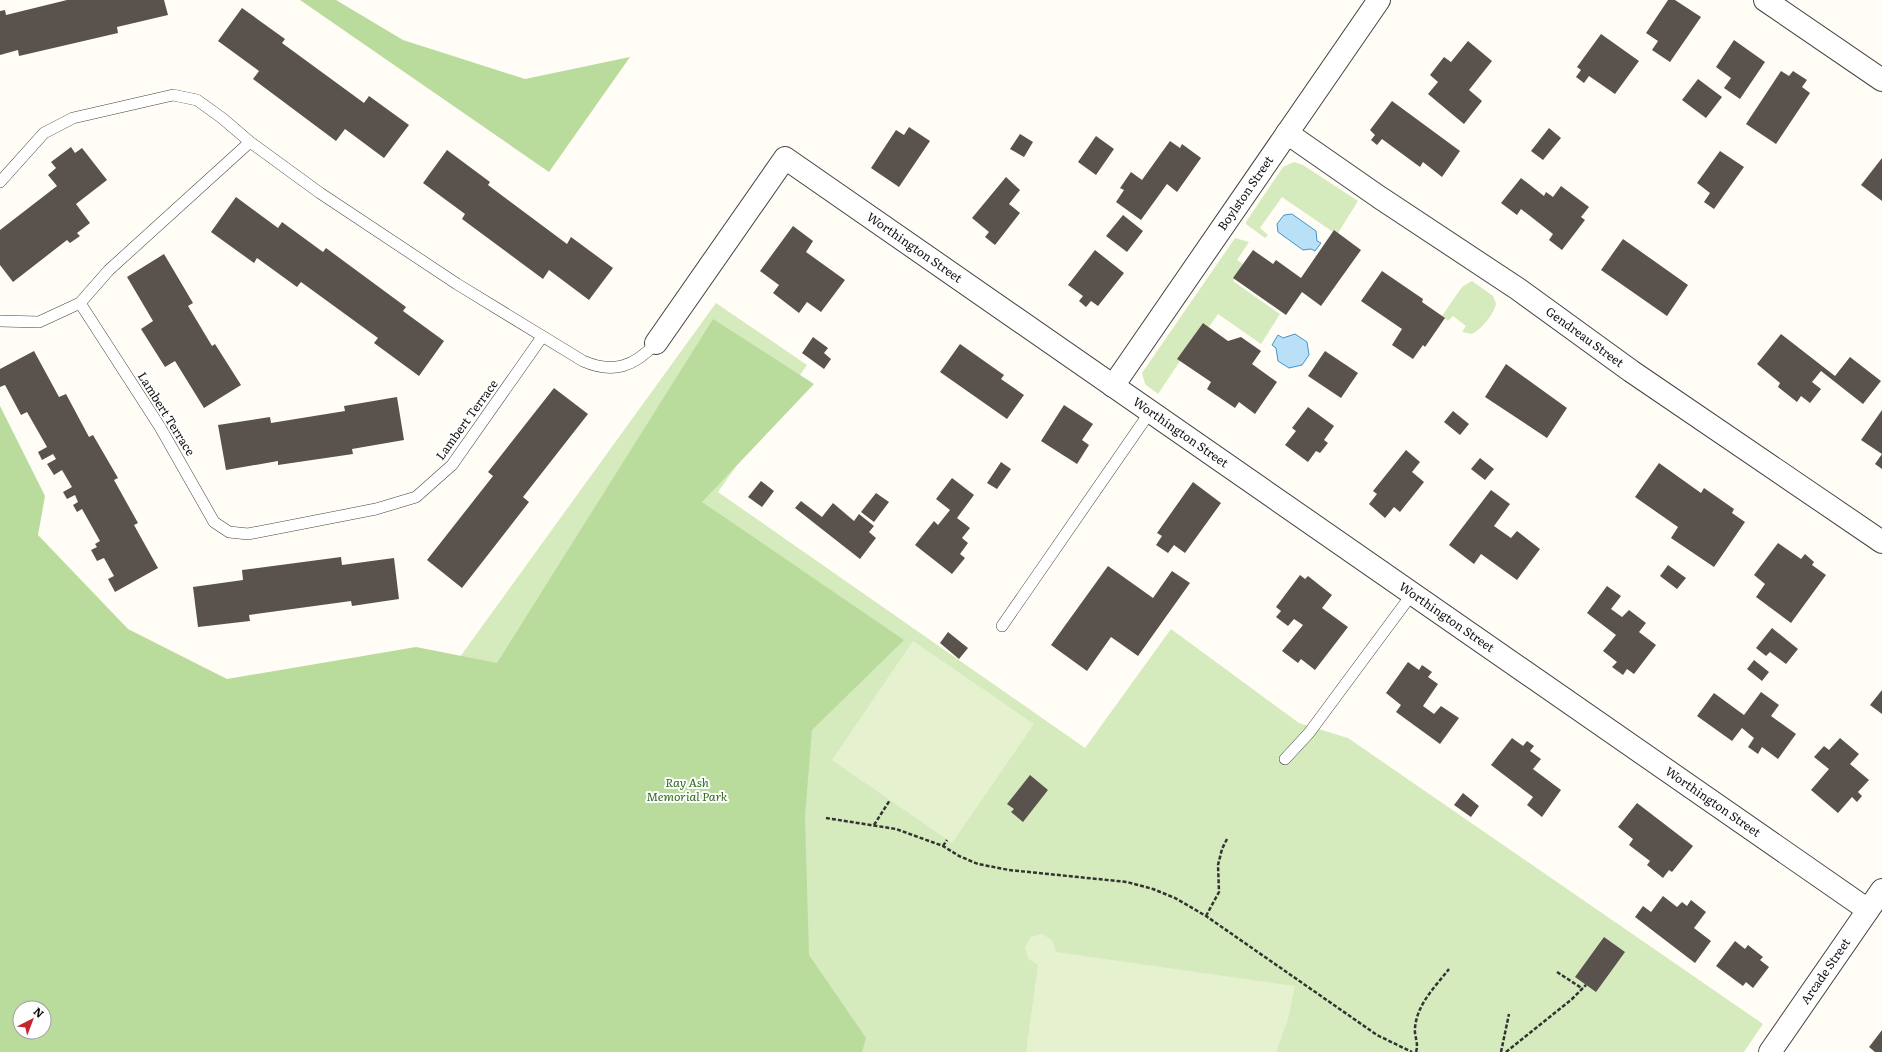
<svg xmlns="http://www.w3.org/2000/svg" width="1882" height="1052" viewBox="0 0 1882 1052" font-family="Literata,serif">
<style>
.green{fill:#d5ebbd}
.forest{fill:#b9dc9c;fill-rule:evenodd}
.pitch{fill:#e6f2cf}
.water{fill:#b9e0f7;stroke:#3f96cf}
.building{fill:#5a524d}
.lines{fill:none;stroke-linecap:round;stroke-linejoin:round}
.service-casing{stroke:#444;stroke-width:12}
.minor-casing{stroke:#444;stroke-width:24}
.tertiary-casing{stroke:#444;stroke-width:24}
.path{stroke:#333;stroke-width:2.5;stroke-dasharray:4 2;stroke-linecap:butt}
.service{stroke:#fff;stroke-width:11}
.minor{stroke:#fff;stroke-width:22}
.tertiary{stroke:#fff;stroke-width:22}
.labels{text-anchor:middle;stroke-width:4;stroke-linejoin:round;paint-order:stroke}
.street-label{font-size:12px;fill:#111;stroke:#fff}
.park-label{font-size:12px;font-style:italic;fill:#2f6b1f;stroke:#fff}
</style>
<rect width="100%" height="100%" fill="#fffdf5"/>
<path class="green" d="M 1294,162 L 1303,165 L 1358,201 L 1338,233 L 1334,230 L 1333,232 L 1282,197 L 1260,228 L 1268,235 L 1265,238 L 1246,224 L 1246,222 L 1283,167 Z
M 1235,238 L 1249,242 L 1237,260 L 1243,264 L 1233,281 L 1280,314 L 1261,344 L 1218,314 L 1209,327 L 1203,323 L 1178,358 L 1180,361 L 1158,394 L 1145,384 L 1142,373 Z
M 1472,281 L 1493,296 L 1496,304 C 1494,314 1481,330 1472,334 L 1462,332 L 1466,326 L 1453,316 L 1448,321 L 1442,316 L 1462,287 Z
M 716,303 L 807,365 L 718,492 L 1085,748 L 1171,629 L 1299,723 L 1348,738 L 1763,1024 L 1744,1052 L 285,1052 L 213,998 Z"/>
<path class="forest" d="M 300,0 L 336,0 L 403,40 L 525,79 L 630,57 L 549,172 Z
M 713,319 L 814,384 L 702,502 L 904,640 L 812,730 L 805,816 L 809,955 L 866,1038 L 862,1052 L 0,1052 L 0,406 L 45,496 L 38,535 L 128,629 L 227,679 L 416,647 L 497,663 ZM 20,1008 L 44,1008 L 44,1032 L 20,1032 Z"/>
<path class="pitch" d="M 913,641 L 1034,724 L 952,843 L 832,760 Z
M 1042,934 L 1052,940 L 1056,952 L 1295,986 L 1288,1019 L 1276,1052 L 1026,1052 L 1038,965 L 1028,958 L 1025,947 L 1031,937 Z"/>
<path class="water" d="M 1292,214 L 1316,231 L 1317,241 L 1321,243 L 1315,251 L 1311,249 L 1303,250 L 1278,232 L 1277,224 L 1284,215 Z
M 1295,334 L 1307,342 L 1309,355 L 1302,365 L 1289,368 L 1278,361 L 1276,348 L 1272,345 L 1278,335 L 1283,338 Z"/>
<path class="building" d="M 67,0 L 164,0 L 168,15 L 117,27 L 118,33 L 19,56 L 18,50 L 0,55 L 0,11 L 5,10 L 6,15 Z
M 1668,0 L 1675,0 L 1701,17 L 1670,62 L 1652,50 L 1658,41 L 1646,33 Z
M 242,8 L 285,39 L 282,43 L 364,103 L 369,96 L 409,125 L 384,158 L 345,129 L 336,141 L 253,79 L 259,71 L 218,41 Z
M 1601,34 L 1639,61 L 1615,94 L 1589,76 L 1584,83 L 1576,77 L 1581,70 L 1577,67 Z
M 1734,40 L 1765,62 L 1740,99 L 1724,88 L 1731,78 L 1716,67 Z
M 1468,41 L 1492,61 L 1469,90 L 1482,101 L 1464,124 L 1428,94 L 1438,82 L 1430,75 L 1444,57 L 1451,62 Z
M 1781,71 L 1789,76 L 1793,71 L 1807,80 L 1802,87 L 1810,93 L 1776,144 L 1746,124 Z
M 1698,79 L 1722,97 L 1706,118 L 1682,100 Z
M 1392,101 L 1460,151 L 1442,177 L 1423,162 L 1420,167 L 1382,139 L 1377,145 L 1371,140 L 1375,135 L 1370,130 Z
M 909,127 L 930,141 L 899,187 L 871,168 L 896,130 L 904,135 Z
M 1549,128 L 1561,138 L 1543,160 L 1531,151 Z
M 1020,134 L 1033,142 L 1024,157 L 1010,149 Z
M 1096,136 L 1114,149 L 1096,175 L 1078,162 Z
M 1170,141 L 1180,148 L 1182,144 L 1201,158 L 1177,192 L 1167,184 L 1141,220 L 1116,202 L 1124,190 L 1120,188 L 1131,172 L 1142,180 Z
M 71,147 L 75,153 L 82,148 L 107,180 L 76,204 L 90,223 L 77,233 L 80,236 L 70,243 L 67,240 L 13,282 L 0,265 L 0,230 L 57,186 L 48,175 L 56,168 L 51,162 Z
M 447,150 L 490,182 L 488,185 L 567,244 L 571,237 L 613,268 L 589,300 L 549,270 L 543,279 L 462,219 L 465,214 L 423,183 Z
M 1720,151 L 1744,167 L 1714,209 L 1704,202 L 1710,193 L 1697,183 Z
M 1882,158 L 1882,201 L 1861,185 Z
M 1006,177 L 1020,190 L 1009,204 L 1020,213 L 995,245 L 985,237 L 989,232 L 972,218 Z
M 1521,178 L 1544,196 L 1546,192 L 1553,197 L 1561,186 L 1589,207 L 1581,217 L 1585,220 L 1562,250 L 1549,240 L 1553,234 L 1521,209 L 1517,215 L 1501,203 Z
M 236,197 L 278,228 L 282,222 L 323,252 L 326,248 L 406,307 L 403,311 L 444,341 L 419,376 L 374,343 L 378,338 L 301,282 L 297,287 L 257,258 L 254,263 L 211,232 Z
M 1123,215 L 1143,231 L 1127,252 L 1106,236 Z
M 793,226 L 813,241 L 806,252 L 845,280 L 821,312 L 807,302 L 799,313 L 773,293 L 779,285 L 760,271 Z
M 1334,230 L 1361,250 L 1321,306 L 1302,292 L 1286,315 L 1233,278 L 1253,250 L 1273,264 L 1276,260 L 1301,278 Z
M 1623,239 L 1688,285 L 1667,316 L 1601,270 Z
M 1095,250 L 1124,273 L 1098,306 L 1091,301 L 1086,307 L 1079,301 L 1083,296 L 1068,285 Z
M 164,254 L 193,303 L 188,306 L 212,346 L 215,344 L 241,385 L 204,408 L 175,361 L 165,367 L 141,329 L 153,321 L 127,277 Z
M 1382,271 L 1423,299 L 1422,302 L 1445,318 L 1425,347 L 1423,345 L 1413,359 L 1392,345 L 1402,329 L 1361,301 Z
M 1203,323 L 1228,341 L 1241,337 L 1261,351 L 1252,364 L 1277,382 L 1255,414 L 1239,402 L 1235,408 L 1207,389 L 1211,382 L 1177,359 Z
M 1781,334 L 1835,376 L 1850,357 L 1881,381 L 1863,404 L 1821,371 L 1812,382 L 1821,389 L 1810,403 L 1801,396 L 1797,402 L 1778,387 L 1780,383 L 1757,364 Z
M 813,337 L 828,348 L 824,353 L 831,359 L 824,369 L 802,353 Z
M 960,344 L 1004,375 L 1001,379 L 1024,395 L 1007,419 L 940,372 Z
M 34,351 L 59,397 L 66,394 L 89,437 L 93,435 L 118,478 L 114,480 L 138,523 L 134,525 L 158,568 L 115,592 L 108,579 L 114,576 L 104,558 L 97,561 L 91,550 L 97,547 L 95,544 L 100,541 L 82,509 L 77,512 L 73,505 L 78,502 L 75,495 L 67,499 L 63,492 L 72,487 L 62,470 L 54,475 L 47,464 L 56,459 L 53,454 L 42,460 L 38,452 L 47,447 L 27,412 L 21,415 L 5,385 L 0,387 L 0,369 Z
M 1325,351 L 1358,373 L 1341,398 L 1308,376 Z
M 1506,364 L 1567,408 L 1547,438 L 1485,397 Z
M 554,388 L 588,414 L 523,497 L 529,502 L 462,588 L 427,560 L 493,476 L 488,472 Z
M 397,397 L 404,440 L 352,449 L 353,454 L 278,465 L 278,461 L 226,470 L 218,425 L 270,417 L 271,423 L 345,411 L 344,406 Z
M 1064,405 L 1093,424 L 1082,440 L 1089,445 L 1077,464 L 1041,441 Z
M 1308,407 L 1334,426 L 1324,440 L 1328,443 L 1320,453 L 1316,451 L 1308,462 L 1285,445 L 1296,431 L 1292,428 Z
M 1882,410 L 1882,469 L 1875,464 L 1882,454 L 1861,440 Z
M 1453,411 L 1469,424 L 1460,435 L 1444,422 Z
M 1406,450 L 1420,462 L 1412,472 L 1424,482 L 1400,512 L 1394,507 L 1385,518 L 1369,504 L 1377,494 L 1373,491 Z
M 1480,458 L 1494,469 L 1485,480 L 1471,469 Z
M 1001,462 L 1011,469 L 997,489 L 987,483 Z
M 1659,463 L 1701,493 L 1704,488 L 1734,509 L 1732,513 L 1745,522 L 1714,567 L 1671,538 L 1678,527 L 1635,497 Z
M 952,478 L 974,495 L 957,518 L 970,528 L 962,538 L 968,543 L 960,554 L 965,558 L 952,574 L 915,545 L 934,521 L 938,525 L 950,510 L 936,499 Z
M 761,481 L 774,491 L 762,507 L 748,497 Z
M 1193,482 L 1221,503 L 1185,553 L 1174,545 L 1168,553 L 1156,545 L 1162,536 L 1157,533 Z
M 1491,490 L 1510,504 L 1494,526 L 1511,538 L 1517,531 L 1540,549 L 1517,580 L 1481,554 L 1474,564 L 1449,545 Z
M 876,493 L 889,502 L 874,522 L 861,512 Z
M 801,501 L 822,517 L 833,503 L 854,521 L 859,514 L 874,526 L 869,532 L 876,538 L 860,559 L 795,508 Z
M 1778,543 L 1801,559 L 1805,554 L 1814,562 L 1812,565 L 1826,575 L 1791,623 L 1756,597 L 1765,584 L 1754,575 Z
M 341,557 L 342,565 L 394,558 L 399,599 L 352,606 L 351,601 L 249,615 L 250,621 L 198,627 L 193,587 L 243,580 L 242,570 Z
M 1668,565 L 1686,578 L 1677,589 L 1660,576 Z
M 1108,566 L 1153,598 L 1172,571 L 1190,583 L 1138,656 L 1111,637 L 1087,671 L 1051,645 Z
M 1300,575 L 1305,579 L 1308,576 L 1332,595 L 1322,608 L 1348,627 L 1315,670 L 1301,659 L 1298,663 L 1282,651 L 1303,625 L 1294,619 L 1288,626 L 1276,617 L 1281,611 L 1276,607 Z
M 1607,586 L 1621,596 L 1611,609 L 1622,617 L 1629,610 L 1646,623 L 1639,632 L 1656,645 L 1634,674 L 1627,669 L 1623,675 L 1612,667 L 1617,662 L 1603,651 L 1616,635 L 1587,613 Z
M 1772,628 L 1798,649 L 1786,664 L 1770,652 L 1766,656 L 1756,648 Z
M 948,632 L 968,648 L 959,659 L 940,643 Z
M 1754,660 L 1769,672 L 1762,681 L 1747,669 Z
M 1408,662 L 1419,670 L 1422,665 L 1432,672 L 1428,677 L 1438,684 L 1423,706 L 1434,714 L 1441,706 L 1459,718 L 1440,744 L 1396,712 L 1401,705 L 1386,693 Z
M 1882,690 L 1882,714 L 1870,705 Z
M 1761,692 L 1779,705 L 1771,716 L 1796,734 L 1778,759 L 1762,747 L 1758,754 L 1748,747 L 1754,738 L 1742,728 L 1732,741 L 1697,716 L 1714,693 L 1744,715 Z
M 1512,738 L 1523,746 L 1527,741 L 1534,746 L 1530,751 L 1541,759 L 1533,769 L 1561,790 L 1542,817 L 1527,805 L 1533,797 L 1491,765 Z
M 1840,738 L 1859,754 L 1850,764 L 1869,780 L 1858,792 L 1862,796 L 1857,802 L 1852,797 L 1838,813 L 1811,790 L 1829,769 L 1814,757 L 1824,746 L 1829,750 Z
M 1030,775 L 1048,790 L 1023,822 L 1011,812 L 1014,809 L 1007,804 Z
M 1463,793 L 1479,806 L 1471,817 L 1454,805 Z
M 1637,803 L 1693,846 L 1672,872 L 1669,870 L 1663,878 L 1647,865 L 1650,861 L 1629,845 L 1633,839 L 1618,827 Z
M 1663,896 L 1677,907 L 1682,902 L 1687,906 L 1691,900 L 1706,912 L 1694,928 L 1711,941 L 1695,963 L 1635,917 L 1643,906 L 1651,912 Z
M 1604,937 L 1625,952 L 1596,992 L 1575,977 Z
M 1735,941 L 1745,949 L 1748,945 L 1763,957 L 1760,960 L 1769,967 L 1753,988 L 1746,982 L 1743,986 L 1716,966 Z
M 1882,1030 L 1882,1052 L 1875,1052 L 1869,1047 Z"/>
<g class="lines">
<g class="service-casing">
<path id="service" d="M 250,142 L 109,270 L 80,303 L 160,427 L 214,522 L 229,532 L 248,534 L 376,509 L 416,497 L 452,465 L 542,337
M 0,182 L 44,133 L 73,118 L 173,95 L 197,100 L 222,118 L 250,142 L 320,193 L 457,284 L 583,361 C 613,374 634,367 656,343
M 0,321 L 39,322 L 80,303
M 1002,626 L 1150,412
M 1285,759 L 1309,733 L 1412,594"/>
</g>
<g class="minor-casing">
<g id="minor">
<path id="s1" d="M 1287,133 L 1379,197 L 1518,289 L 1631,371 L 1882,542"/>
<path id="s2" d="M 656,343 L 785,158 L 1868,910"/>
<path id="s3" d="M 1113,386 L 1379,0"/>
<path id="s4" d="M 1770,1052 L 1882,890"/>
</g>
</g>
<g class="tertiary-casing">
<path id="tertiary" d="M 1765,0 L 1882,80"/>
</g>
<path class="path" d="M 826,818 L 896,829 L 943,846 L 959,856 L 978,864 L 1009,870 L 1127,882 L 1153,889 L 1175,898 L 1206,916 L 1377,1035 L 1412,1052
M 874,825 L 890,800
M 943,846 L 947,840
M 1206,916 L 1219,892 L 1218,865 L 1222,849 L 1227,839
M 1557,972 L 1583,989
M 1416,1052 C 1419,1043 1414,1036 1415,1028 C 1417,1004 1435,987 1449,969
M 1501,1052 L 1509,1014
M 1506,1052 L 1572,999 L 1586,985"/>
<use href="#service" class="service"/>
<use href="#minor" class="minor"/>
<use href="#tertiary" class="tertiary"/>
</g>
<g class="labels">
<g class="street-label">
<text dy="4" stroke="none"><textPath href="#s3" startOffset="234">Boylston Street</textPath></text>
<text dy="4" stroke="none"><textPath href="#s2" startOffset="383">Worthington Street</textPath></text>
<text dy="4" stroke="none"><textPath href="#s1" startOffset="361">Gendreau Street</textPath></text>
<text transform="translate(166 414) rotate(58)" y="4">Lambert Terrace</text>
<text transform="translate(467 420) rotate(-54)" y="4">Lambert Terrace</text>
<text dy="4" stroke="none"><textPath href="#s2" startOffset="707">Worthington Street</textPath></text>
<text dy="4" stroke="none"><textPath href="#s2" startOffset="1031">Worthington Street</textPath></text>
<text dy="4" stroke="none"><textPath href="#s2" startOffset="1355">Worthington Street</textPath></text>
<text dy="4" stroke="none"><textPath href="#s4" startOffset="98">Arcade Street</textPath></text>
</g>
<g class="park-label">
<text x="687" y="787">Ray Ash<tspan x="687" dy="14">Memorial Park</tspan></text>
</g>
</g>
<g transform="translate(32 1020) rotate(42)"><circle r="19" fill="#ffffff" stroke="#a0a0a0"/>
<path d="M0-3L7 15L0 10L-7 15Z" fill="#c4262e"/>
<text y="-6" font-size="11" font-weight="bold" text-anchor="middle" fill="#111111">N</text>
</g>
</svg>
